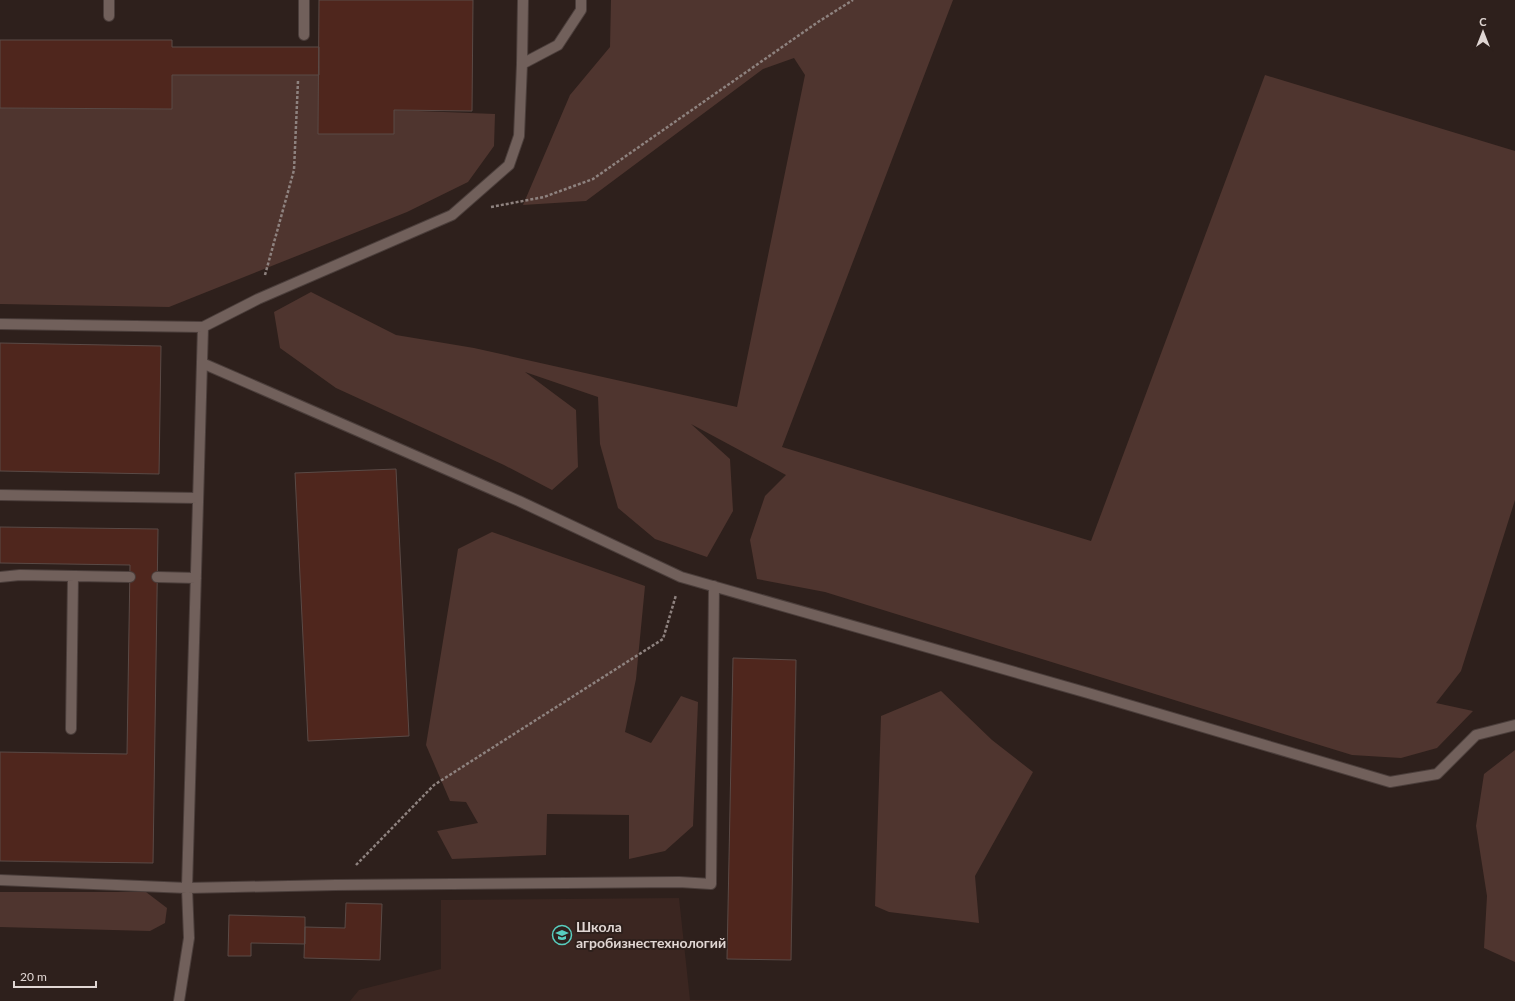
<svg xmlns="http://www.w3.org/2000/svg" width="1515" height="1001" viewBox="0 0 1515 1001" font-family="Lato,sans-serif">
<style>
.built{fill:#3b2621}
.green{fill:#4f352f}
.building{fill:#4f261d;stroke:#5a4a46}
.lines{fill:none;stroke-linecap:round;stroke-linejoin:round}
.lane-casing{stroke:#4b3e3b;stroke-width:12}
.path{stroke:#8e827f;stroke-width:2.5;stroke-dasharray:3 2;stroke-linecap:butt}
.lane{stroke:#71605b;stroke-width:10}
.labels{text-anchor:middle;stroke-width:4;stroke-linejoin:round;paint-order:stroke}
.poi-label{font-size:14px;font-weight:bold;fill:#e0d6d3;stroke:#2e201c;text-anchor:start}
</style>
<rect width="100%" height="100%" fill="#2e201c"/>
<path class="built" d="M 679,898 L 690,1000 L 837,1001 L 350,1001 L 359,990 L 441,969 L 441,900 Z"/>
<path class="green" d="M 611,0 L 953,0 L 782,447 L 1091,541 L 1265,75 L 1515,151 L 1515,500 L 1461,671 L 1436,703 L 1473,711 L 1437,748 L 1401,758 L 1352,755 L 825,592 L 757,579 L 750,540 L 765,496 L 786,475 L 691,424 L 730,459 L 733,511 L 707,557 L 655,539 L 618,508 L 600,444 L 598,397 L 525,372 L 576,410 L 578,467 L 552,490 L 504,465 L 336,388 L 280,348 L 274,312 L 311,292 L 396,335 L 474,348 L 737,407 L 805,75 L 794,58 L 763,69 L 586,201 L 523,205 L 570,95 L 610,47 Z
M 172,75 L 319,75 L 318,134 L 393,134 L 394,110 L 495,114 L 494,146 L 468,182 L 407,212 L 169,307 L 0,304 L 0,108 L 172,109 Z
M 492,532 L 645,586 L 636,679 L 625,732 L 651,743 L 681,696 L 698,702 L 693,826 L 665,851 L 629,859 L 629,815 L 547,814 L 546,855 L 452,859 L 437,831 L 478,823 L 466,802 L 450,801 L 426,745 L 458,549 Z
M 941,691 L 992,740 L 1033,772 L 975,876 L 979,923 L 889,912 L 875,906 L 881,716 Z
M 1515,750 L 1515,962 L 1484,948 L 1487,896 L 1476,826 L 1484,774 Z
M 0,892 L 146,892 L 167,908 L 165,923 L 150,931 L 0,927 Z"/>
<path class="building" d="M 319,0 L 473,0 L 472,111 L 394,110 L 394,134 L 318,134 Z
M 0,40 L 172,40 L 172,47 L 319,47 L 319,75 L 172,75 L 172,109 L 0,108 Z
M 0,343 L 161,346 L 159,474 L 0,471 Z
M 396,469 L 409,736 L 308,741 L 295,473 Z
M 0,527 L 158,529 L 153,863 L 0,861 L 0,752 L 127,754 L 130,565 L 0,563 Z
M 733,658 L 796,660 L 791,960 L 727,959 Z
M 346,903 L 382,904 L 380,960 L 304,958 L 305,927 L 345,928 Z
M 229,915 L 305,917 L 305,944 L 251,943 L 251,956 L 228,956 Z"/>
<g class="lines">
<g class="lane-casing">
<path id="lane" d="M 304,0 L 304,35
M 109,16 L 109,0
M 522,64 L 558,45 L 581,10 L 581,0
M 0,324 L 203,327 L 258,299 L 452,215 L 509,165 L 519,136 L 522,64 L 523,0
M 202,363 L 519,501 L 681,577 L 1088,693 L 1390,782 L 1437,774 L 1476,735 L 1515,725
M 0,495 L 198,498
M 0,577 L 20,575 L 130,577
M 157,577 L 196,578
M 71,729 L 73,576
M 0,880 L 187,888 L 336,885 L 679,882 L 711,884 L 714,586
M 179,1001 L 189,938 L 187,888 L 203,327"/>
</g>
<path class="path" d="M 491,207 L 544,197 L 593,179 L 818,22 L 853,0
M 265,275 L 294,170 L 298,81
M 356,865 L 434,785 L 663,639 L 676,595"/>
<use href="#lane" class="lane"/>
</g>
<defs>
<g id="school-ring" transform="scale(1)"><circle r="9.5" fill="#2e201c" stroke="#58cebf" stroke-width="1.5"/><path d="M0-5L7-2L0 1L-7-2ZM-4 1L0 2.5L4 1V4Q0 6-4 4Z" fill="#58cebf"/></g>
</defs>
<g fill-rule="evenodd">
<use href="#school-ring" x="562" y="935"/>
</g>
<g class="labels">
<g class="poi-label">
<text x="576" y="932">Школа<tspan x="576" dy="16">агробизнестехнологий</tspan></text>
</g>
</g>
<g transform="translate(1483 32)" stroke="#2e201c" stroke-width="3" paint-order="stroke">
<path d="M0-3L7 15L0 10L-7 15Z" fill="#e0d6d3"/>
<text y="-6" font-size="11" font-weight="bold" text-anchor="middle" fill="#e0d6d3">С</text>
</g>
<path d="M14 981v6h82v-6" fill="none" stroke="#e0d6d3" stroke-width="2"/>
<text x="20" y="981" font-size="12" fill="#e0d6d3" stroke="#2e201c" stroke-width="3" paint-order="stroke">20 m</text>
</svg>
